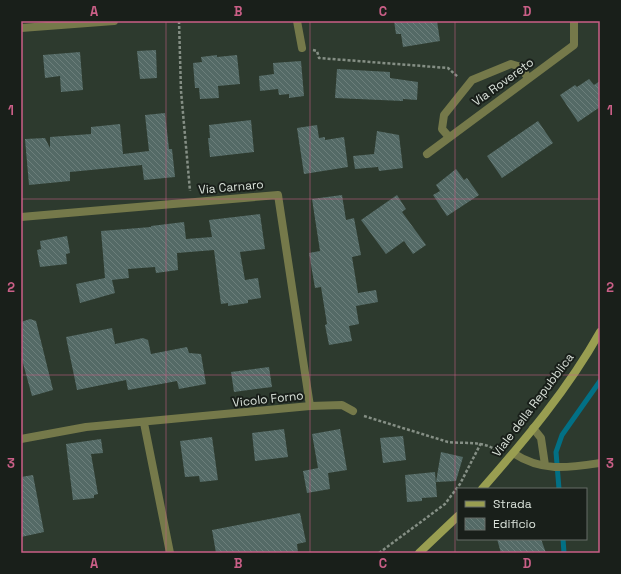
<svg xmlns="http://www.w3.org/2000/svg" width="621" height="574" viewBox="0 0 621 574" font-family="'Space Grotesk',sans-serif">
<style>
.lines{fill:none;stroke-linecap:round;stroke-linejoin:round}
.stream{stroke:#027085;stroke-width:5}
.building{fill:url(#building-back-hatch)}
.path{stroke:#858f85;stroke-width:2.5;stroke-dasharray:3 2;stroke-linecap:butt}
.service{stroke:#75794a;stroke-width:8}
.minor{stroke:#75794a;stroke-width:8}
.secondary{stroke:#999e51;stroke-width:8}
.grid{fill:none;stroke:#ca5f87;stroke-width:1;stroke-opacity:0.55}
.labels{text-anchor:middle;stroke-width:4;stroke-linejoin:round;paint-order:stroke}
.street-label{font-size:12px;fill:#dae2da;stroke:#191f1a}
.neatline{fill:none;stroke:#ca5f87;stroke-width:1.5}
.grid-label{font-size:13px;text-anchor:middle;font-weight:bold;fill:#ca5f87}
</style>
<defs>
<pattern id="building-back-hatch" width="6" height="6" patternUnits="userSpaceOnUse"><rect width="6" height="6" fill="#546a66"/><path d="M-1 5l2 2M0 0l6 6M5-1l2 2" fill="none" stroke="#6c7f7b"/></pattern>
</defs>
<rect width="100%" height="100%" fill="#2d3a2e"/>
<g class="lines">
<path class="stream" d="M 559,489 L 556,452 L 562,435 L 600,381
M 563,539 L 564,553"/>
</g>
<path class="building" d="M 394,21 L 437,21 L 440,41 L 403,47 L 401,34 L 396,34 Z
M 156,50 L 157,78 L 140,79 L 137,51 Z
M 80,52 L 83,90 L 61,92 L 60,76 L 45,78 L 43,55 Z
M 217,55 L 217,57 L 237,55 L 240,84 L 218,86 L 219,98 L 200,99 L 199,88 L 195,88 L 193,63 L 202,62 L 201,57 Z
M 301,61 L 304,96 L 289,98 L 289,94 L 279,95 L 278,89 L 260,91 L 259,76 L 274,74 L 273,63 Z
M 337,69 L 390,72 L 390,78 L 418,82 L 417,100 L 403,99 L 403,101 L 335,98 Z
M 589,79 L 594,85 L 600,81 L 600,107 L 578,122 L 560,95 L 575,85 L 577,87 Z
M 165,113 L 169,149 L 172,149 L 175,177 L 144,180 L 142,165 L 70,172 L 70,181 L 29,185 L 25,139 L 45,138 L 50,148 L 50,137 L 91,134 L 91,127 L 120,124 L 123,154 L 149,151 L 145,115 Z
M 251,120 L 254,152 L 210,157 L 208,138 L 210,138 L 209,125 Z
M 538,121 L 553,143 L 502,178 L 487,156 Z
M 317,125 L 319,138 L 325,137 L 325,140 L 344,137 L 348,167 L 304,174 L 297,128 Z
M 377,131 L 399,135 L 403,168 L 379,171 L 378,167 L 355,169 L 353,156 L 374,154 Z
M 456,169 L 464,180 L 467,178 L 479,195 L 447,216 L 433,195 L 440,191 L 436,185 Z
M 342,195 L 346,220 L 354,218 L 361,255 L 352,257 L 358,293 L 376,290 L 378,302 L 356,306 L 359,324 L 349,326 L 352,341 L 329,345 L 325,325 L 327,324 L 321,287 L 315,288 L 309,253 L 320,251 L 312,199 Z
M 397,195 L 406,209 L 402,212 L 426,245 L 413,254 L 404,241 L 386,254 L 361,220 Z
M 260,214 L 265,249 L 240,252 L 245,280 L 258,278 L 261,298 L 248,300 L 248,303 L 228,306 L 228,303 L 221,304 L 214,250 L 177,253 L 178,270 L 156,273 L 155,267 L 128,269 L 129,278 L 112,280 L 115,293 L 80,303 L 76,284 L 105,278 L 101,231 L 151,227 L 151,226 L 184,222 L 186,239 L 212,237 L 209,220 Z
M 67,236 L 70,253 L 66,254 L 67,264 L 40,267 L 37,250 L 41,249 L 40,241 Z
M 30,319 L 36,321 L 53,390 L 32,396 L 21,356 L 21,322 Z
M 112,328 L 115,344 L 143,338 L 148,340 L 151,354 L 187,347 L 189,353 L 201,354 L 206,384 L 179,389 L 177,381 L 128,390 L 126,380 L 77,390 L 66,337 Z
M 269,367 L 272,387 L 234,392 L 231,372 Z
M 284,429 L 288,457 L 255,461 L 252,433 Z
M 340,429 L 347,470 L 328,473 L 330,489 L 307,493 L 303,471 L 318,468 L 312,434 Z
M 403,436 L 406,460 L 383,463 L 380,438 Z
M 212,437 L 218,480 L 200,482 L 199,476 L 185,477 L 180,441 Z
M 101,439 L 103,453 L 91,454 L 98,494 L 94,495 L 94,498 L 73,500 L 66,444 Z
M 441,452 L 463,457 L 456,481 L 436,482 Z
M 435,472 L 437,497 L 422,498 L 422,501 L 407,502 L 405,475 Z
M 33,475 L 44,532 L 21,537 L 21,477 Z
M 300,513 L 306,542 L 297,544 L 298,553 L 216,553 L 212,530 Z
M 497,539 L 541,539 L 546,553 L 501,553 Z"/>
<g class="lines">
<path class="path" d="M 179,21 L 181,91 L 190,191
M 313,50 L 317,51 L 319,58 L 448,68 L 458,77
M 364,416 L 448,442 C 465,444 485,440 498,452
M 379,553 L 445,504 L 460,484 L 481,443"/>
<path class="service" d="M 449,137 L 442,129 L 444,115 L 472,80 L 511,64 L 521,67 L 528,78"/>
<path class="minor" d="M 297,21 L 302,48
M 21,28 L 114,21
M 427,154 L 574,45 L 574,21
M 21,217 L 278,195 L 310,406
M 144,423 L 170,553
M 533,428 L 541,438 L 545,465
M 21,439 L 86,427 L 310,406 L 342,405 L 353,411
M 513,453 C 542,472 567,468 600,463"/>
<path class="secondary" d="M 482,489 C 525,440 568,389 600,332
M 419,553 L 458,516"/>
</g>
<path class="grid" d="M 166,21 L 166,553M 310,21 L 310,553M 455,21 L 455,553M 21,199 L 600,199M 21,375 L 600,375"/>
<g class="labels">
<g class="street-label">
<text transform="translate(503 82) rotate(-36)" y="4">Via Rovereto</text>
<text transform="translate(231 187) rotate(-5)" y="4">Via Carnaro</text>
<text transform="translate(268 399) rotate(-6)" y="4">Vicolo Forno</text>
<text transform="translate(533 405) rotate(-53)" y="4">Viale della Repubblica</text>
</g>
</g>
<rect width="621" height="574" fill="none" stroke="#191f1a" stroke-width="44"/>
<rect x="457" y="488" width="130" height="52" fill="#191f1a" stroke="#666d67"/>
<rect x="465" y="501" width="20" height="6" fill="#999e51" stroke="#666d67"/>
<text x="493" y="508" font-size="12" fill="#dae2da">Strada</text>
<rect x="465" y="518" width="20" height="12" fill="url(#building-back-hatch)" stroke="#666d67"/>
<text x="493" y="528" font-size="12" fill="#dae2da">Edificio</text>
<rect x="22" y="22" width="577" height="530" class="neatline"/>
<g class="grid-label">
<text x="94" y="16">A</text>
<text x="238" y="16">B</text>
<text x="383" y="16">C</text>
<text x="527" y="16">D</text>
<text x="11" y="115">1</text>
<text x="610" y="115">1</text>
<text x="11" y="292">2</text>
<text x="610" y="292">2</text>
<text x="11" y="468">3</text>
<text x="610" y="468">3</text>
<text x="94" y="568">A</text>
<text x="238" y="568">B</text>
<text x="383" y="568">C</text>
<text x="527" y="568">D</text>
</g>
</svg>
